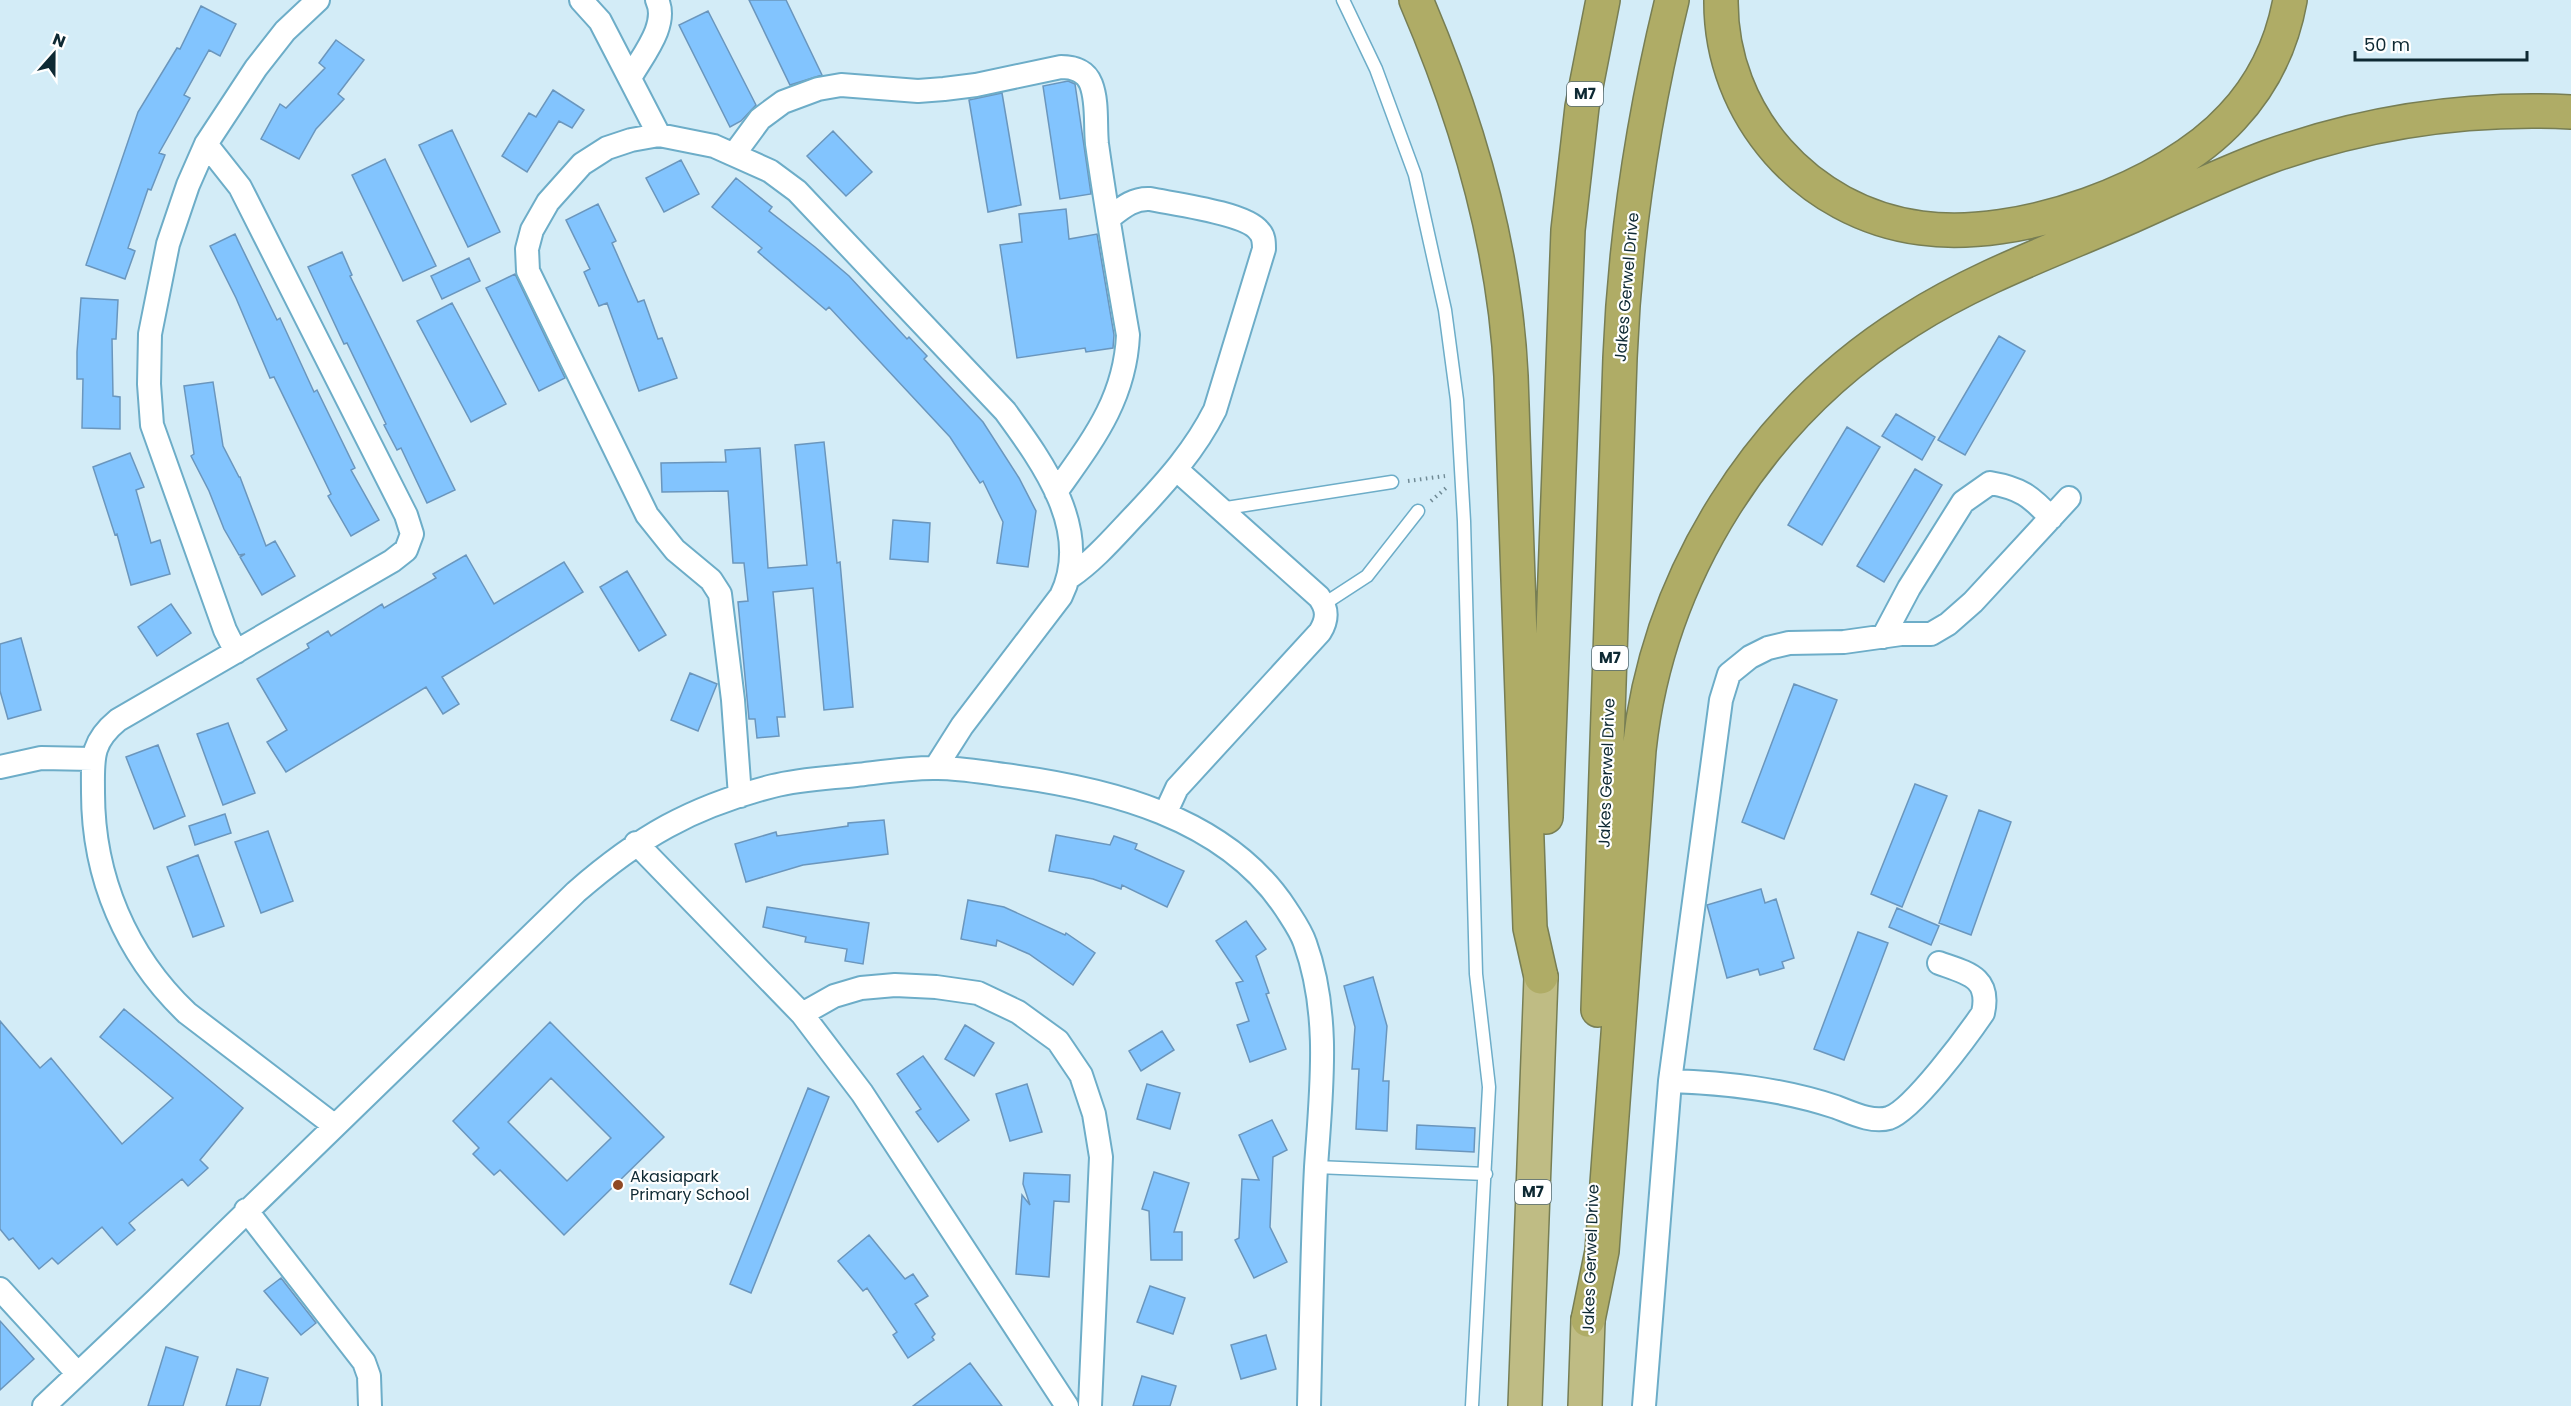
<svg xmlns="http://www.w3.org/2000/svg" width="2571" height="1406" viewBox="0 0 2571 1406" font-family="Poppins,sans-serif">
<style>
.building{fill:#82c4fe;stroke:#6a96bd;stroke-width:1.5;fill-rule:evenodd}
.lines{fill:none;stroke-linecap:round;stroke-linejoin:round}
.service-casing{stroke:#6dadc8;stroke-width:15}
.minor-casing{stroke:#6dadc8;stroke-width:26}
.trunk-casing{stroke:#777e54;stroke-width:36}
.motorway-casing{stroke:#777e54;stroke-width:36}
.path{stroke:#708a95;stroke-width:4;stroke-dasharray:1.5 4.5;stroke-linecap:butt}
.service{stroke:#fff;stroke-width:12}
.minor{stroke:#fff;stroke-width:22}
.trunk{stroke:#bfbc84;stroke-width:33}
.motorway{stroke:#afac66;stroke-width:33}
.poi-dot{fill:#904925;stroke:#fff;stroke-width:2}
.labels{text-anchor:middle;stroke-width:4.5;stroke-linejoin:round;paint-order:stroke}
.shield{fill:#fff;stroke:#566970;stroke-width:1.5}
.shield-label{font-size:15px;font-weight:bold;fill:#0e2933}
.street-label{font-size:16px;fill:#0e2933;stroke:#fff}
.poi-label{font-size:16px;fill:#0e2933;stroke:#fff;text-anchor:start}
</style>
<rect width="100%" height="100%" fill="#d3ecf7"/>
<path class="building" d="M 749,0 L 786,0 L 822,75 L 790,85 Z
M 201,6 L 236,24 L 220,56 L 209,50 L 184,95 L 190,98 L 159,153 L 165,155 L 151,190 L 148,189 L 128,248 L 135,251 L 125,279 L 86,265 L 138,112 L 177,48 L 180,49 Z
M 708,11 L 756,105 L 741,121 L 730,127 L 679,25 Z
M 336,40 L 364,60 L 338,94 L 344,99 L 316,129 L 299,159 L 261,139 L 280,104 L 286,108 L 325,68 L 319,63 Z
M 1068,81 L 1075,84 L 1091,194 L 1060,199 L 1043,86 Z
M 553,90 L 584,110 L 572,128 L 559,121 L 527,172 L 502,156 L 529,113 L 536,117 Z
M 1002,93 L 1021,205 L 988,212 L 969,100 Z
M 452,130 L 500,232 L 468,247 L 419,145 Z
M 833,131 L 872,172 L 846,196 L 807,156 Z
M 385,159 L 436,266 L 403,281 L 352,175 Z
M 681,160 L 699,194 L 664,212 L 646,178 Z
M 736,178 L 772,207 L 769,211 L 815,247 L 849,276 L 907,339 L 909,337 L 927,356 L 924,359 L 983,422 L 1019,478 L 1036,511 L 1028,567 L 997,563 L 1003,522 L 983,481 L 980,483 L 950,437 L 829,307 L 826,310 L 758,252 L 762,248 L 712,207 Z
M 598,204 L 616,241 L 612,243 L 638,302 L 644,300 L 658,339 L 662,338 L 677,378 L 639,391 L 607,303 L 599,306 L 584,272 L 590,269 L 566,220 Z
M 1066,209 L 1069,239 L 1097,234 L 1114,335 L 1113,348 L 1086,352 L 1085,348 L 1017,358 L 1000,245 L 1022,242 L 1019,214 Z
M 235,234 L 277,320 L 280,318 L 314,392 L 317,390 L 355,468 L 351,470 L 379,520 L 351,536 L 328,496 L 331,494 L 274,377 L 270,378 L 236,298 L 210,246 Z
M 342,252 L 352,275 L 350,276 L 455,490 L 427,503 L 401,448 L 397,450 L 384,425 L 386,424 L 347,343 L 344,344 L 308,267 Z
M 469,258 L 480,281 L 442,299 L 431,276 Z
M 515,274 L 565,378 L 539,391 L 486,288 Z
M 81,298 L 118,300 L 116,339 L 112,339 L 113,396 L 120,397 L 120,429 L 82,428 L 83,379 L 77,379 L 77,352 Z
M 452,303 L 506,404 L 471,422 L 417,321 Z
M 1999,336 L 2025,351 L 1965,455 L 1938,440 Z
M 213,382 L 223,446 L 239,477 L 240,477 L 266,546 L 275,541 L 295,576 L 262,595 L 240,557 L 245,554 L 239,555 L 224,529 L 209,491 L 191,456 L 194,454 L 184,386 Z
M 1896,414 L 1935,437 L 1922,460 L 1882,436 Z
M 1847,427 L 1880,447 L 1822,545 L 1788,525 Z
M 824,442 L 837,563 L 840,562 L 853,707 L 824,710 L 813,588 L 773,592 L 785,717 L 777,717 L 779,736 L 757,738 L 755,719 L 749,719 L 738,602 L 748,601 L 744,563 L 733,563 L 728,491 L 662,492 L 661,463 L 726,462 L 725,450 L 760,448 L 768,568 L 807,565 L 795,445 Z
M 130,453 L 144,487 L 136,490 L 151,543 L 160,540 L 170,574 L 131,585 L 117,534 L 115,535 L 93,467 Z
M 1915,469 L 1942,485 L 1884,582 L 1857,566 Z
M 893,520 L 930,523 L 928,562 L 890,559 Z
M 466,555 L 494,604 L 564,562 L 583,592 L 442,677 L 459,704 L 443,714 L 426,687 L 286,772 L 267,742 L 287,730 L 257,679 L 309,648 L 307,644 L 328,631 L 331,636 L 382,604 L 384,608 L 436,578 L 433,574 Z
M 627,571 L 666,635 L 639,651 L 600,587 Z
M 171,604 L 191,633 L 157,656 L 138,627 Z
M 21,638 L 41,710 L 8,719 L 0,691 L 0,644 Z
M 690,673 L 717,684 L 698,731 L 671,720 Z
M 1794,684 L 1837,700 L 1784,839 L 1742,822 Z
M 228,723 L 255,793 L 223,805 L 197,734 Z
M 158,745 L 185,816 L 154,829 L 126,757 Z
M 1915,784 L 1947,796 L 1902,907 L 1871,894 Z
M 1979,810 L 2011,822 L 1971,935 L 1939,923 Z
M 225,814 L 231,833 L 195,845 L 189,826 Z
M 884,820 L 888,854 L 803,865 L 746,882 L 735,844 L 776,832 L 777,836 L 848,826 L 848,823 Z
M 268,831 L 293,901 L 261,913 L 235,842 Z
M 1056,835 L 1110,845 L 1114,836 L 1137,844 L 1135,849 L 1184,871 L 1167,907 L 1122,885 L 1121,889 L 1093,879 L 1049,871 Z
M 198,855 L 224,926 L 193,937 L 167,867 Z
M 1761,889 L 1765,903 L 1776,899 L 1794,958 L 1782,962 L 1784,968 L 1760,975 L 1758,969 L 1727,978 L 1707,905 Z
M 968,900 L 1004,907 L 1065,935 L 1066,933 L 1095,953 L 1073,985 L 1029,954 L 997,940 L 996,946 L 961,939 Z
M 767,907 L 869,923 L 863,964 L 845,961 L 847,949 L 805,942 L 806,937 L 763,927 Z
M 1897,908 L 1939,926 L 1931,945 L 1889,927 Z
M 1246,921 L 1266,949 L 1256,956 L 1269,993 L 1266,994 L 1286,1049 L 1250,1062 L 1237,1025 L 1249,1021 L 1236,983 L 1243,981 L 1216,941 Z
M 1858,932 L 1888,943 L 1844,1060 L 1814,1049 Z
M 1373,977 L 1387,1026 L 1383,1081 L 1389,1081 L 1387,1131 L 1356,1129 L 1359,1069 L 1352,1069 L 1355,1027 L 1344,986 Z
M 124,1009 L 243,1108 L 200,1160 L 208,1168 L 188,1186 L 182,1179 L 129,1223 L 135,1230 L 117,1245 L 102,1227 L 58,1264 L 52,1258 L 39,1269 L 13,1238 L 9,1240 L 0,1229 L 0,1021 L 40,1068 L 51,1058 L 122,1144 L 173,1098 L 100,1037 Z
M 550,1022 L 664,1137 L 564,1235 L 500,1170 L 494,1175 L 473,1154 L 479,1148 L 453,1121 ZM 551,1078 L 611,1138 L 567,1181 L 508,1122 Z
M 965,1025 L 994,1043 L 974,1076 L 945,1059 Z
M 1162,1031 L 1174,1050 L 1141,1071 L 1129,1051 Z
M 923,1056 L 969,1120 L 938,1142 L 916,1112 L 921,1109 L 897,1074 Z
M 1027,1084 L 1042,1132 L 1010,1141 L 996,1094 Z
M 1147,1084 L 1180,1093 L 1170,1129 L 1137,1119 Z
M 808,1088 L 829,1097 L 751,1293 L 730,1284 Z
M 1272,1120 L 1287,1150 L 1273,1157 L 1270,1227 L 1287,1262 L 1254,1278 L 1235,1240 L 1239,1238 L 1242,1179 L 1259,1180 L 1239,1135 Z
M 1417,1125 L 1475,1128 L 1474,1152 L 1416,1149 Z
M 1154,1172 L 1189,1183 L 1174,1232 L 1182,1232 L 1182,1260 L 1151,1260 L 1149,1211 L 1142,1209 Z
M 1024,1173 L 1070,1175 L 1069,1202 L 1054,1201 L 1049,1277 L 1016,1274 L 1022,1195 L 1030,1205 L 1023,1184 Z
M 869,1235 L 905,1279 L 913,1274 L 928,1296 L 915,1304 L 935,1334 L 932,1337 L 934,1340 L 908,1358 L 893,1335 L 897,1332 L 867,1288 L 863,1291 L 838,1261 Z
M 281,1278 L 316,1323 L 301,1335 L 264,1291 Z
M 1150,1286 L 1185,1298 L 1173,1334 L 1137,1322 Z
M 0,1321 L 34,1359 L 0,1390 Z
M 1266,1335 L 1276,1369 L 1241,1379 L 1231,1345 Z
M 166,1347 L 198,1357 L 183,1406 L 148,1406 Z
M 970,1363 L 1002,1406 L 913,1406 Z
M 237,1369 L 268,1378 L 260,1406 L 226,1406 Z
M 1142,1376 L 1176,1386 L 1170,1406 L 1133,1406 Z"/>
<g class="lines">
<g class="service-casing">
<path id="service" d="M 1343,0 L 1376,69 L 1415,175 L 1445,310 L 1457,400 L 1464,521 L 1476,974 L 1489,1087 L 1472,1406
M 1220,509 L 1392,482
M 1324,604 L 1367,576 L 1418,511
M 1316,1167 L 1486,1174"/>
</g>
<g class="minor-casing">
<path id="minor" d="M 581,0 L 600,21 L 659,135
M 630,78 C 642,56 669,25 657,0
M 206,144 L 240,187 L 406,515 L 412,534 L 406,550 L 392,561 L 118,720 C 90,743 93,759 93,793 C 93,877 126,955 187,1013 L 335,1126
M 735,153 L 760,119 L 783,102 L 818,89 L 841,85 L 918,91 L 944,89 L 976,85 L 1061,67 C 1074,67 1086,71 1091,84 C 1098,102 1095,125 1097,144 C 1106,208 1117,272 1128,335 C 1125,400 1092,441 1056,492
M 1070,577 C 1096,559 1115,536 1137,513 C 1167,481 1195,450 1215,410 L 1264,249 C 1264,242 1264,236 1259,231 C 1246,213 1174,204 1150,199 C 1133,198 1122,208 1109,218
M 1883,637 L 1909,588 L 1963,502 L 1990,483 C 2020,488 2031,496 2051,518
M 236,652 L 225,630 L 152,425 L 149,384 L 150,334 L 168,244 L 188,185 L 206,144 L 256,68 L 285,31 L 318,0
M 0,767 L 41,758 L 93,759
M 740,796 L 733,700 L 720,594 L 711,580 L 675,550 L 647,515 L 528,271 L 527,249 L 532,230 L 548,202 L 582,164 L 607,148 L 631,140 L 659,135 L 714,146 L 770,171 L 797,191 L 1005,411 C 1043,463 1093,531 1061,596 L 962,726 L 936,767
M 1165,814 L 1177,788 L 1320,632 C 1328,619 1328,609 1319,597 L 1177,470
M 636,843 L 802,1014 L 862,1093 L 1067,1406
M 802,1014 L 834,996 L 861,988 L 895,985 L 936,987 L 978,993 L 1018,1012 L 1058,1041 L 1081,1075 L 1094,1114 L 1101,1157 L 1090,1406
M 1670,1081 C 1727,1083 1782,1089 1836,1107 C 1852,1113 1872,1123 1889,1118 C 1913,1110 1968,1035 1983,1013 C 1991,977 1967,973 1939,963
M 246,1210 L 364,1362 L 369,1376 L 370,1406
M 0,1289 L 78,1374
M 44,1406 L 157,1299 L 576,892 C 639,837 691,807 773,786 C 800,779 829,778 856,775 C 882,772 908,768 933,768 C 956,767 981,772 1004,775 C 1107,788 1226,817 1286,909 C 1293,920 1301,931 1305,943 C 1331,1015 1321,1092 1316,1167 C 1312,1246 1311,1326 1309,1406
M 1644,1406 L 1670,1081 L 1721,700 L 1729,674 L 1750,657 L 1768,648 L 1789,643 L 1844,642 L 1901,634 L 1931,634 L 1948,624 L 1973,602 L 2069,498"/>
</g>
<g class="trunk-casing">
<path id="trunk" d="M 1525,1406 L 1541,977
M 1585,1406 L 1588,1320"/>
</g>
<g class="motorway-casing">
<path id="motorway" d="M 1416,0 C 1467,119 1505,246 1511,376 L 1530,928 L 1541,977
M 1721,0 C 1720,115 1807,213 1921,228 C 2017,242 2166,189 2232,117 C 2263,84 2282,44 2290,0
M 1546,817 L 1568,230 L 1582,107 L 1603,0
M 1598,1010 L 1620,358 C 1625,237 1643,118 1672,0
M 1588,1320 L 1602,1251 L 1639,750 C 1658,575 1760,414 1909,321 C 1978,277 2057,249 2132,216 C 2177,196 2222,174 2268,157 C 2366,122 2467,107 2571,112"/>
</g>
<path class="path" d="M 1408,481 L 1445,476
M 1431,501 L 1446,488"/>
<use href="#service" class="service"/>
<use href="#minor" class="minor"/>
<use href="#trunk" class="trunk"/>
<use href="#motorway" class="motorway"/>
</g>
<circle class="poi-dot" cx="618" cy="1185" r="6"/>
<g class="labels">
<g class="shield">
<rect x="1567" y="82" width="36" height="24" rx="4.5"/>
<rect x="1592" y="646" width="36" height="24" rx="4.5"/>
<rect x="1515" y="1180" width="36" height="24" rx="4.5"/>
</g>
<g class="shield-label">
<text x="1585" y="99">M7</text>
<text x="1610" y="663">M7</text>
<text x="1533" y="1197">M7</text>
</g>
<g class="street-label">
<text transform="translate(1626 287) rotate(-85)" y="6">Jakes Gerwel Drive</text>
<text transform="translate(1606 773) rotate(-88)" y="6">Jakes Gerwel Drive</text>
<text transform="translate(1590 1259) rotate(-88)" y="6">Jakes Gerwel Drive</text>
</g>
<g class="poi-label">
<text x="630" y="1182">Akasiapark<tspan x="630" dy="18">Primary School</tspan></text>
</g>
</g>
<g transform="translate(54 54) rotate(21)" stroke="#ffffff" stroke-width="4.5" paint-order="stroke">
<path d="M0-4.5L10 22L0 15L-10 22Z" fill="#0e2933"/>
<text y="-9" font-size="16" font-weight="bold" text-anchor="middle" fill="#0e2933">N</text>
</g>
<path d="M2355 51v9h172v-9" fill="none" stroke="#0e2933" stroke-width="3"/>
<text x="2364" y="51" font-size="18" fill="#0e2933" stroke="#ffffff" stroke-width="4.5" paint-order="stroke">50 m</text>
</svg>
